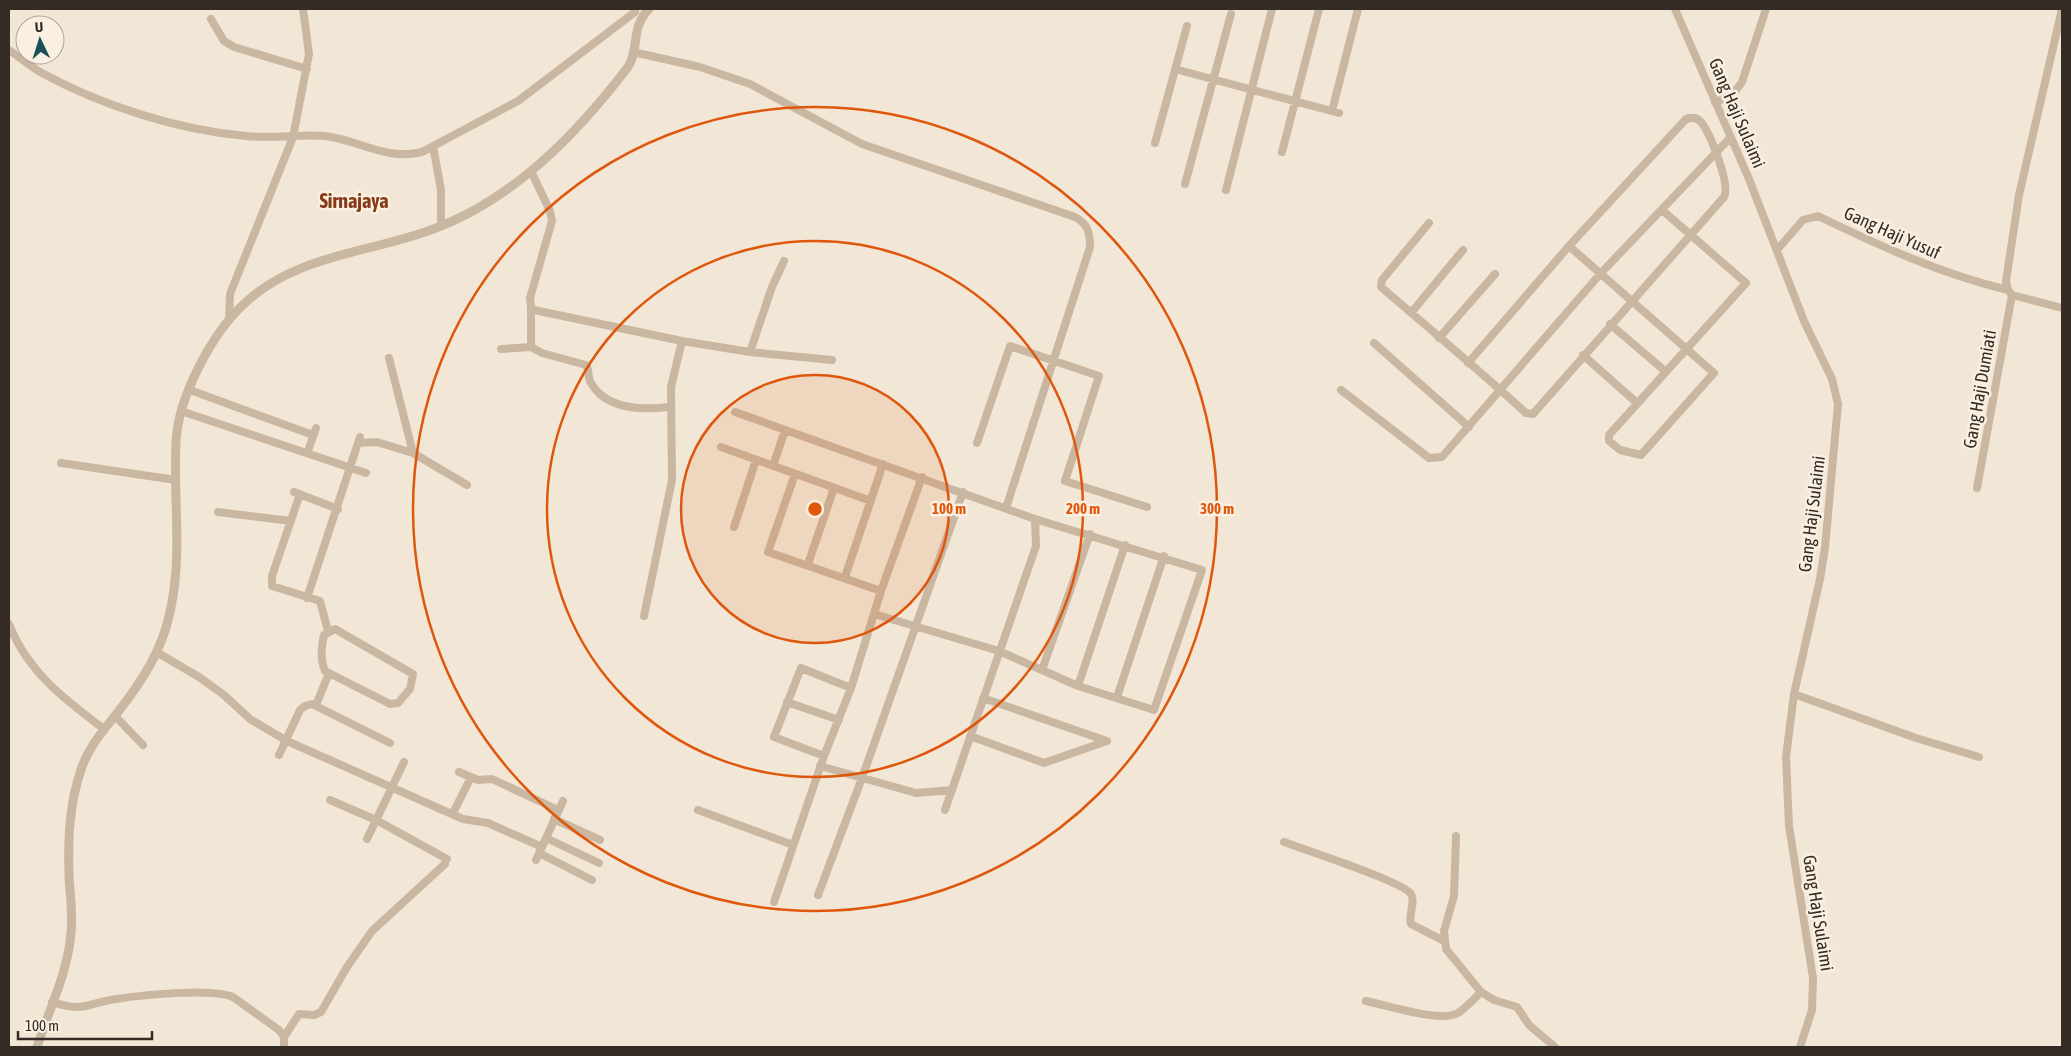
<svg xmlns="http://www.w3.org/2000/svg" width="2071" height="1056" viewBox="0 0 2071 1056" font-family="'Asap Condensed',sans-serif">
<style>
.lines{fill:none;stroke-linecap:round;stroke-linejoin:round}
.minor{stroke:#cab7a1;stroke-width:8}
.tertiary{stroke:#cab7a1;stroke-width:9}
.ring{fill:none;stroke:#df570d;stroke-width:2.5}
.labels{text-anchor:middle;stroke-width:5;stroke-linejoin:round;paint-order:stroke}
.street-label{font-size:18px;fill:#342b24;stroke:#faf0e2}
.quarter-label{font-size:20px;font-weight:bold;fill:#883b19;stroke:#faf0e2}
.centre{fill:#df570d;stroke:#faf0e2;stroke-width:2.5}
.ring-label{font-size:15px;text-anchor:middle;font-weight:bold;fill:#df570d;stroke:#faf0e2;stroke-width:5;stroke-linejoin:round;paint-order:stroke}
</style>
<rect width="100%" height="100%" fill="#f2e7d6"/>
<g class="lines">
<path class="minor" d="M 1675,9 L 1749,179 L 1804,321 L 1832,379 L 1838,404 L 1825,548 L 1820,579 L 1794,694 L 1786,757 L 1789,826 L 1813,978 L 1812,1010 L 1800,1047
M 2062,9 L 2019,195 L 2006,281 L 2008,290 L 2012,295 L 2062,308
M 211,19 L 224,41 L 234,47 L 307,69
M 9,50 C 19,57 29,65 40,72 C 100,105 177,130 246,136 C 273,139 299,134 325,136 C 359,140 386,161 422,152 L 518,101 L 635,12
M 633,52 L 700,67 L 750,84 L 862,144 L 1075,217 C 1088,224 1090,233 1090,247 L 1006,508
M 1175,69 L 1339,113
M 1715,103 L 1734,93 L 1742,82 L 1766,9
M 1332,111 L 1358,9
M 1155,143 L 1187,26
M 433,146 L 441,190 L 441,226
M 1282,152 L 1319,9
M 531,171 L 550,211 L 552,221 L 530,298 L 531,307 L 534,310 L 682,341 L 750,352 L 832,360
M 1185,184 L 1231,14
M 1226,190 L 1272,9
M 1429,223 L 1382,280 L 1381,287 C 1430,329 1479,370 1526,413 L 1533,414 L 1724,197 C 1731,185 1710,133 1701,122 C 1697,117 1692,117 1686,119 L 1569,246 L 1468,363
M 1569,246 L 1714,373 L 1641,455 L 1620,450 L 1609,441 L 1609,435 L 1746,283 L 1662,210
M 1777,250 L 1803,220 L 1818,216 C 1880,246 1941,274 2008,290
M 531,307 L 531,347
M 1411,313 L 1463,250
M 229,320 L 230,294 L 293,137 L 309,54 L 303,9
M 1610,324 L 1665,371
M 1439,338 L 1495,274
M 1374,343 L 1469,427
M 501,349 L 531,347 L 542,353 L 586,365 C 590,371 587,377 591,383 C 606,410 643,410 669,407
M 750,352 L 772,287 L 784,261
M 1583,355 L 1637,403
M 389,358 L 413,453 L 467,485
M 190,390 L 313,435
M 1341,390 L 1429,458 L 1442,457 L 1601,273 L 1730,138
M 181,411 L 366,473
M 735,412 L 1035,519 L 1036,546 L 945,810
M 358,443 L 377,442 L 413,453
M 977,443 L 1010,346 L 1099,376 L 1065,481 L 1147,507
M 721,447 L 871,501
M 308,451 L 316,428
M 61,463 L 176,480
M 773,466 L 785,430
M 795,474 L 768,552 L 881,591
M 1977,488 L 2012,295
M 294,492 L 338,509
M 300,494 L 272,576 L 272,586 L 320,601 L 328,631
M 218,512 L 291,521
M 734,527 L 756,460
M 808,564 L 834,488
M 845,577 L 883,464
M 307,598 L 360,437
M 874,614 L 999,651 L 1078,686 L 1154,710 L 1202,570 L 1035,519
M 644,616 L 672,480 L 671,387 L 682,341
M 9,624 C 27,671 65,700 104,729
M 335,629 L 413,674 L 410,689 L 398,703 L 390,704 L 325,671 C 320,659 321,647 324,635 Z
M 158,653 L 199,677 L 224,695 L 250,719 L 287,741 L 463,819 L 488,823 L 542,847
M 1042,670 L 1090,534
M 1078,686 L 1125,545
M 1794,694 L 1916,738 L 1979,757
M 1117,697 L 1164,556
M 983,698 L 1107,741
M 787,702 L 839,720
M 316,705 L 329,673
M 115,716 L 143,745
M 970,736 L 1044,763 L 1107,741
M 279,755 L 300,710 L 305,706 L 312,704 L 390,743
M 824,756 L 774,737 L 801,668 L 851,688
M 820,766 L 916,793 L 952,790
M 459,772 L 478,780 L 492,779 L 558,810
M 330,800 L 376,820 L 447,859
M 698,810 L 793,845
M 453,813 L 471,777
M 554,819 L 600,840
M 1456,836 L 1454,896 L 1444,931 L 1446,949 L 1481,992 L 1494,1000 L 1517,1007 L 1529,1025 L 1555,1047
M 546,838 L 599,863
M 367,839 L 404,762
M 1284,842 C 1303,849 1404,882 1411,894 C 1416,902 1408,915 1411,924 L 1444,941
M 539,853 L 592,880
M 536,860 L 563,801
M 818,895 L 862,778 L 963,492
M 774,902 L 824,756 L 851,688 L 881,591 L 922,477
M 1366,1001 C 1386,1005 1440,1023 1458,1013 C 1466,1008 1474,999 1481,992
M 52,1002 C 86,1013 86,1003 116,999 C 142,995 210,988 233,997 L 279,1030 L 284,1037 L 284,1047
M 284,1037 L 299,1014 L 314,1015 L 321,1012 L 347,967 L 372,931 L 445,864"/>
<path class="tertiary" d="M 37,1047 C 49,1010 68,972 71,933 C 73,914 70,894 69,876 C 68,840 69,804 81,770 C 88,747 104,730 118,712 C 142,681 162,651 170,612 C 183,555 173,499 176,442 C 178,397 212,333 245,303 C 296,255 368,253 431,230 C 512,201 576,135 628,67 C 640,48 630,28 649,9"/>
</g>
<circle cx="815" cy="509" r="134" fill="#df570d" fill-opacity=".12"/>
<g class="ring">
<circle cx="815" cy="509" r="134"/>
<circle cx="815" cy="509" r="268"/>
<circle cx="815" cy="509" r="402"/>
</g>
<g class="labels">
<g class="street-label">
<text transform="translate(1737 113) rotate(67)" y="6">Gang Haji Sulaimi</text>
<text transform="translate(1892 233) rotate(24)" y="6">Gang Haji Yusuf</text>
<text transform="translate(1980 389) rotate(-80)" y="6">Gang Haji Dumiati</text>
<text transform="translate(1812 514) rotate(-83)" y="6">Gang Haji Sulaimi</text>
<text transform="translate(1818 913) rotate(81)" y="6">Gang Haji Sulaimi</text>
</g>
<g class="quarter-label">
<text x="354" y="208">Sirnajaya</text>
</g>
</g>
<circle cx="815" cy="509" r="8" class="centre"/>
<g class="ring-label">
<text x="949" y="514">100 m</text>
<text x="1083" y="514">200 m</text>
<text x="1217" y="514">300 m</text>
</g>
<rect width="2071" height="1056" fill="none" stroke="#342b24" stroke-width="20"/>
<g transform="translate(40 40) rotate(356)"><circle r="24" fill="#faf0e2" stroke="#aba196"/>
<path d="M0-4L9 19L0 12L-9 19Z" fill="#184f58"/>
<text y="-8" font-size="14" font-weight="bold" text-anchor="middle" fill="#342b24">U</text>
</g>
<path d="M18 1031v8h134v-8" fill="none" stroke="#342b24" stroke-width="2.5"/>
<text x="25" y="1031" font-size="15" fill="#342b24" stroke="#faf0e2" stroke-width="4" paint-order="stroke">100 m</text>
</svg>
